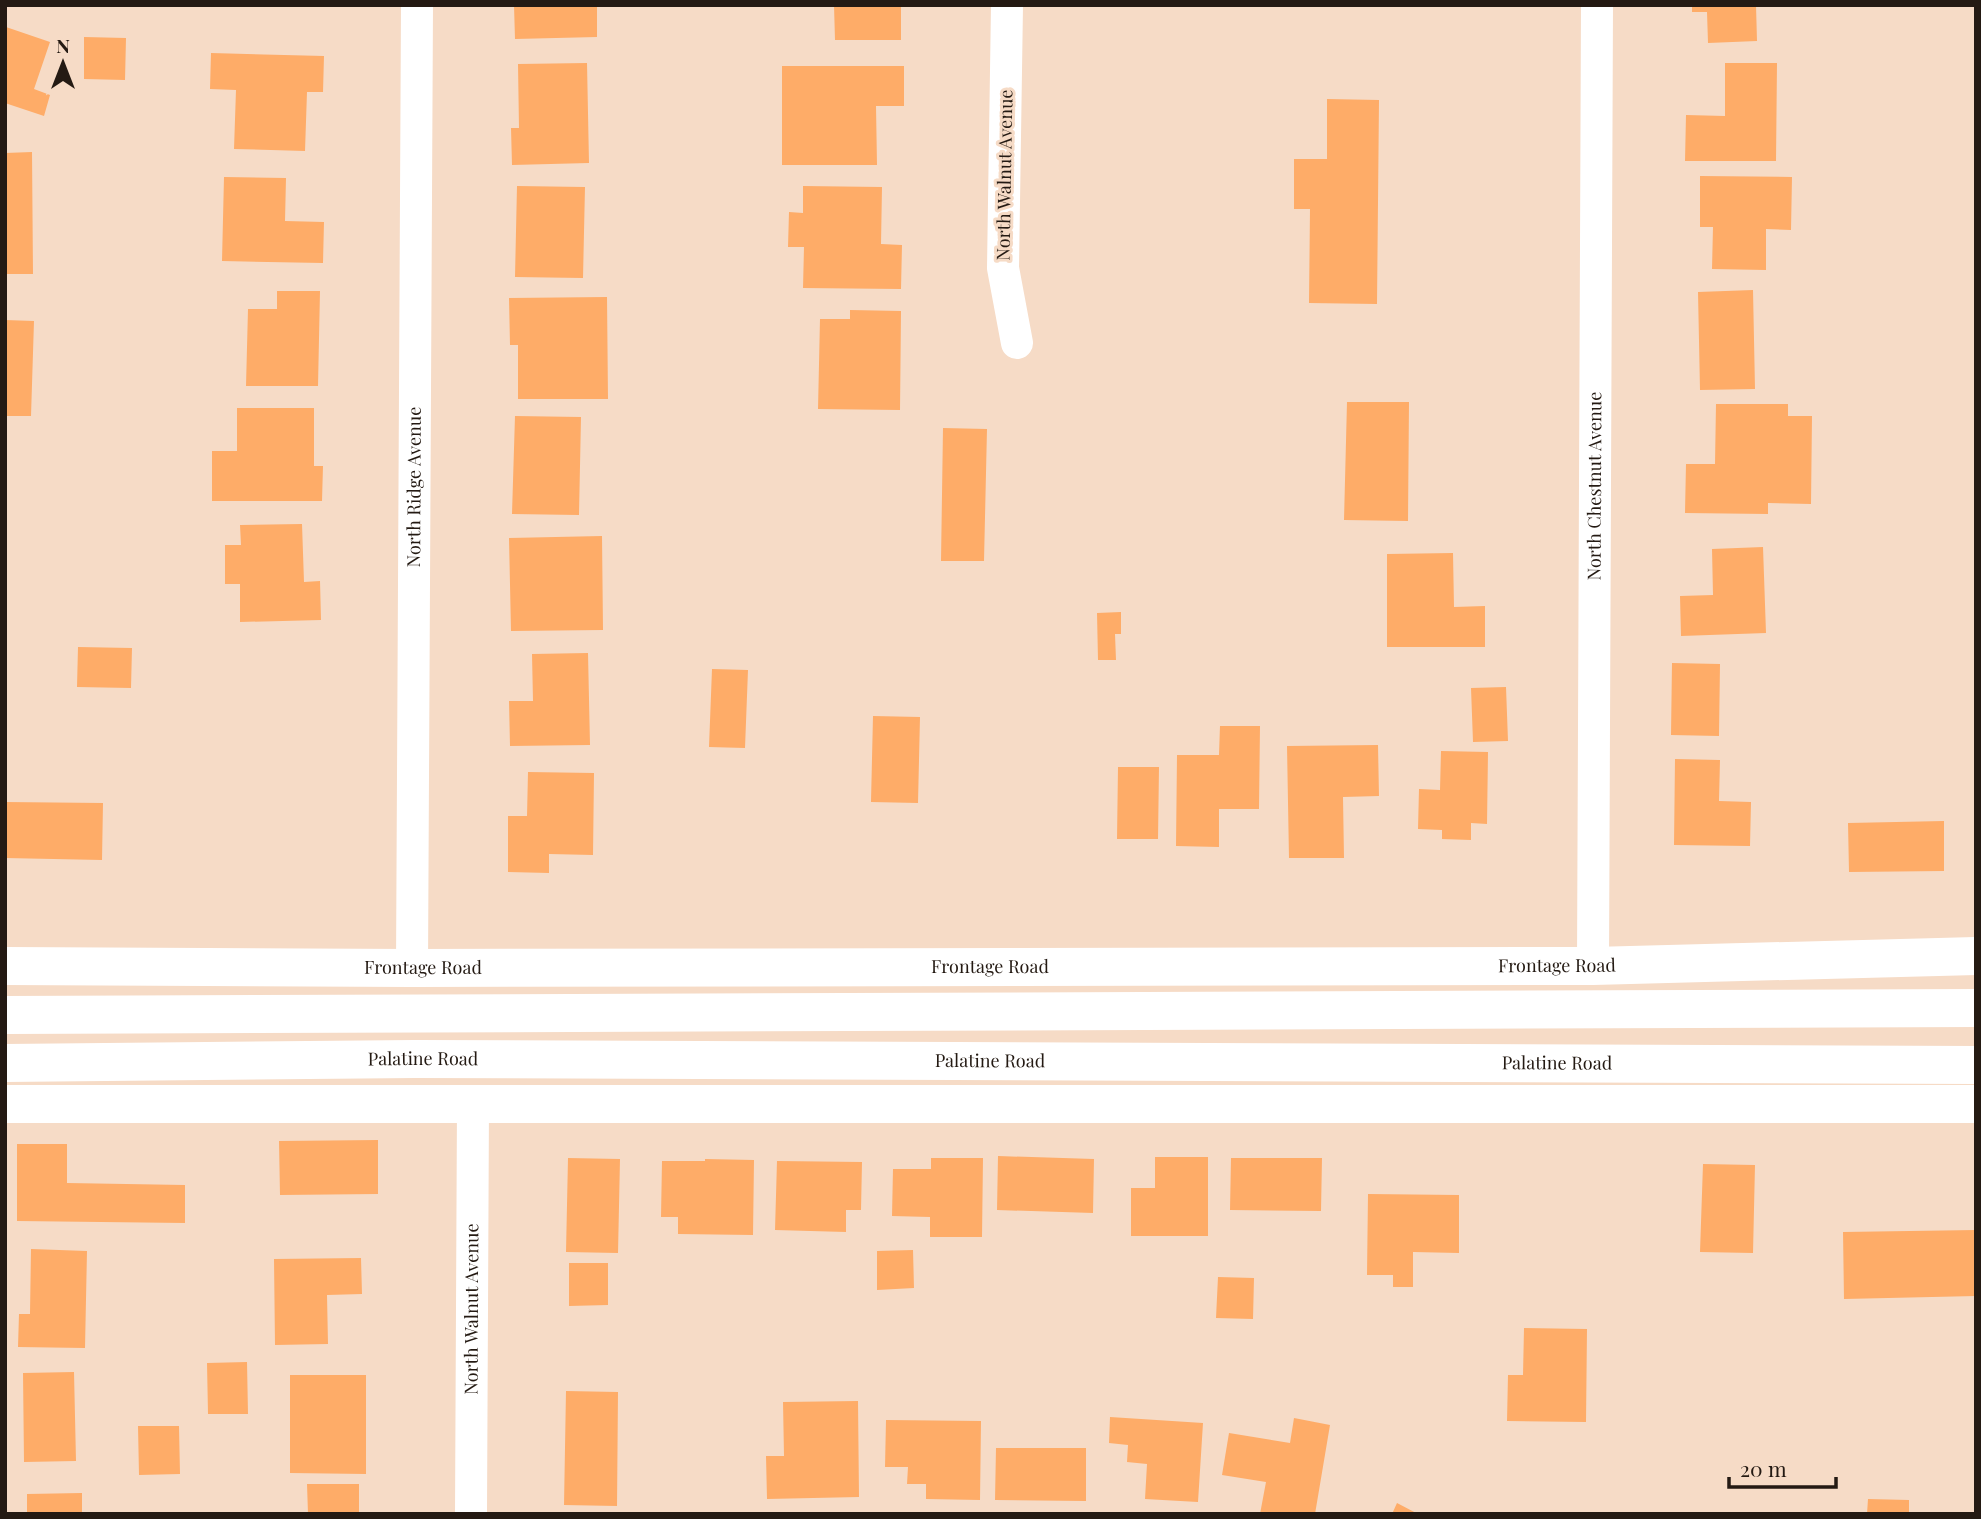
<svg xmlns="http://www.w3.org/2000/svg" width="1981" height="1519" viewBox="0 0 1981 1519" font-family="'Playfair Display',serif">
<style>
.building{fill:#feac68}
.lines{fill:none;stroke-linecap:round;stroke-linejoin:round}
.street{stroke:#fff;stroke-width:32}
.secondary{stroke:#fff;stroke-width:38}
.highway{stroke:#fff;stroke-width:38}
.labels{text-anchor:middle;stroke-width:6;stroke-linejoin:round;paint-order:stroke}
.street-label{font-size:18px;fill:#241a13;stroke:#f6dbc6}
</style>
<rect width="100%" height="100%" fill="#f6dbc6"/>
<path class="building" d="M 514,5 L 597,5 L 597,37 L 515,39 Z
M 834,5 L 901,5 L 901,40 L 835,40 Z
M 1692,5 L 1756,5 L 1757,41 L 1708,43 L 1707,12 L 1692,12 Z
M 6,27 L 50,42 L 34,89 L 50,95 L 44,116 L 5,103 Z
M 84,37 L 126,38 L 125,80 L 84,79 Z
M 211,53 L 324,56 L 323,92 L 307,92 L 305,151 L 234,149 L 236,90 L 210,89 Z
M 587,63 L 589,163 L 512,165 L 511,128 L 519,128 L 518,64 Z
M 1725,63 L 1777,63 L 1776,161 L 1685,161 L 1686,115 L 1725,116 Z
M 782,66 L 904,66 L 904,106 L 876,106 L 877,165 L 782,165 Z
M 1327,99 L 1379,100 L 1377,304 L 1309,303 L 1310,209 L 1294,209 L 1294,159 L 1327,159 Z
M 32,152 L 33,274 L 5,274 L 5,153 Z
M 1700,176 L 1792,177 L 1791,230 L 1766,229 L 1766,270 L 1712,269 L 1713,227 L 1700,227 Z
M 224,177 L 286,178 L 285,221 L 324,222 L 323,263 L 222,261 Z
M 517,186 L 585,187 L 583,278 L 515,277 Z
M 803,186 L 882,187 L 881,244 L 902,245 L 901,289 L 803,288 L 804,247 L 788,247 L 789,212 L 803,213 Z
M 1753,290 L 1755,389 L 1700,390 L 1698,292 Z
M 277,291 L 320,291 L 318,386 L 246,386 L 248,309 L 277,309 Z
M 607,297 L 608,399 L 518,399 L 518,345 L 510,345 L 509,298 Z
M 850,310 L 901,311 L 900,410 L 818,409 L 820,319 L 850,319 Z
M 5,320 L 34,321 L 31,416 L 5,416 Z
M 1347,402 L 1409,402 L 1408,521 L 1344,520 Z
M 1716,404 L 1788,404 L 1788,416 L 1812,416 L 1811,504 L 1768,503 L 1768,514 L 1685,513 L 1686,464 L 1715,464 Z
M 237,408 L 314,408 L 314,466 L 323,466 L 322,501 L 212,501 L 212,451 L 237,451 Z
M 515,416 L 581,417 L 579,515 L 512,514 Z
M 943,428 L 987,429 L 984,561 L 941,561 Z
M 302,524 L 304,582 L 320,581 L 321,620 L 240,622 L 240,584 L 225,584 L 225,545 L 241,545 L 240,525 Z
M 602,536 L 603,630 L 511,631 L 509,538 Z
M 1763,547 L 1766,633 L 1681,636 L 1680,596 L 1713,595 L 1712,549 Z
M 1453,553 L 1454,607 L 1485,606 L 1485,647 L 1387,647 L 1387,554 Z
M 1121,612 L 1121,634 L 1115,634 L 1116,660 L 1098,660 L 1097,613 Z
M 78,647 L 132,648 L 131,688 L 77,687 Z
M 588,653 L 590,745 L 510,746 L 509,701 L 533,701 L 532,654 Z
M 1672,663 L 1720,664 L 1719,736 L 1671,735 Z
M 712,669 L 748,670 L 745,748 L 709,747 Z
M 1506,687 L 1508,741 L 1473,742 L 1471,688 Z
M 873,716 L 920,717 L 918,803 L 871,802 Z
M 1220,726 L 1260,726 L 1259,809 L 1219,809 L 1219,847 L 1176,846 L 1177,755 L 1219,755 Z
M 1378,745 L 1379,796 L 1343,797 L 1344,858 L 1289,858 L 1287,746 Z
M 1441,751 L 1488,752 L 1487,824 L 1471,823 L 1471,840 L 1442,839 L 1442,830 L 1418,829 L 1419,789 L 1440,790 Z
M 1675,759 L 1720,760 L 1719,801 L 1751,802 L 1750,846 L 1674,845 Z
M 1118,767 L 1159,767 L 1158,839 L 1117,839 Z
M 528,772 L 594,773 L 593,855 L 549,854 L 549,873 L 508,872 L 508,816 L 527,816 Z
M 5,802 L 103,803 L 102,860 L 5,858 Z
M 1944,821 L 1944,871 L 1849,872 L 1848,823 Z
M 378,1140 L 378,1194 L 280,1195 L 279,1141 Z
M 17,1144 L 67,1144 L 67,1183 L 185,1185 L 185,1223 L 17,1221 Z
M 998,1156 L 1094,1159 L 1093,1213 L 997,1210 Z
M 1155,1157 L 1208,1157 L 1208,1236 L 1131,1236 L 1131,1188 L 1155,1188 Z
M 568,1158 L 620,1159 L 618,1253 L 566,1252 Z
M 931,1158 L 983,1158 L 982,1237 L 930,1237 L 930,1217 L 892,1216 L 893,1169 L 931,1169 Z
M 1231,1158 L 1322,1158 L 1321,1211 L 1230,1210 Z
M 705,1159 L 754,1160 L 753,1235 L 678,1234 L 678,1217 L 661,1217 L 662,1161 L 705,1161 Z
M 777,1161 L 862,1162 L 861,1210 L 846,1210 L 846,1232 L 775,1230 Z
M 1703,1164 L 1755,1165 L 1753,1253 L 1700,1252 Z
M 1368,1194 L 1459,1195 L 1459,1253 L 1413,1252 L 1413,1287 L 1393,1287 L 1393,1275 L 1367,1275 Z
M 1976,1230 L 1976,1296 L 1844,1299 L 1843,1232 Z
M 31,1249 L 87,1251 L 85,1348 L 18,1347 L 19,1314 L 30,1314 Z
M 913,1250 L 914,1288 L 877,1290 L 877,1251 Z
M 361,1258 L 362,1294 L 327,1295 L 328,1344 L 275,1345 L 274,1259 Z
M 569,1263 L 608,1263 L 608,1305 L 569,1306 Z
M 1218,1277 L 1254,1278 L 1253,1319 L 1216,1318 Z
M 1524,1328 L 1587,1329 L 1586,1422 L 1507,1421 L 1508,1375 L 1523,1375 Z
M 247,1362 L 248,1414 L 208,1414 L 207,1363 Z
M 74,1372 L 76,1461 L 24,1462 L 23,1373 Z
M 290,1375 L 366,1375 L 366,1474 L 290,1473 Z
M 566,1391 L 618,1392 L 617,1506 L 564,1505 Z
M 858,1401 L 859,1497 L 767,1499 L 766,1456 L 784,1456 L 783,1402 Z
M 1110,1417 L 1203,1423 L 1198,1502 L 1145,1499 L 1147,1464 L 1127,1462 L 1128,1445 L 1109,1443 Z
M 1294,1418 L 1330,1425 L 1315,1514 L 1260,1514 L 1266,1482 L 1222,1475 L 1229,1433 L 1290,1443 Z
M 886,1420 L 981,1421 L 980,1500 L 926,1499 L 926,1484 L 907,1484 L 908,1467 L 885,1467 Z
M 138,1426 L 179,1426 L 180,1474 L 139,1475 Z
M 996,1448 L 1086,1448 L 1086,1501 L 995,1500 Z
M 307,1484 L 359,1484 L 359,1514 L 308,1514 Z
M 82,1493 L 82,1514 L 27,1514 L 27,1494 Z
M 1868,1499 L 1909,1500 L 1909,1514 L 1867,1514 Z
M 1397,1503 L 1418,1514 L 1392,1514 Z"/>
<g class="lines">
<g class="street">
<path d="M 1007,5 L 1003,268 L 1017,343"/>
<path id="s1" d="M 1593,966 L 1597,5"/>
<path id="s2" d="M 412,968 L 417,5"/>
<path id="s3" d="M 471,1514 L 473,1103"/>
</g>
<g class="secondary">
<path id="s4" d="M 5,966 L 412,968 L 1593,966 L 1976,956"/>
<path d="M 5,1104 L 1976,1104"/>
</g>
<g class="highway">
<path d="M 5,1015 L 1976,1008"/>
<path id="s5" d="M 5,1063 L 415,1059 L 1976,1065"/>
</g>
</g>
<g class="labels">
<g class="street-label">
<text transform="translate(1005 175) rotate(-89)" y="6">North Walnut Avenue</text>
<text dy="6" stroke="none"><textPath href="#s1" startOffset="480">North Chestnut Avenue</textPath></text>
<text dy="6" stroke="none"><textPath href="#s2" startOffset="481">North Ridge Avenue</textPath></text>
<text dy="6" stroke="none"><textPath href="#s4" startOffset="1552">Frontage Road</textPath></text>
<text dy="6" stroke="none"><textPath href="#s4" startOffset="985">Frontage Road</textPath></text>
<text dy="6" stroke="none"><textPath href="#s4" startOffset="418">Frontage Road</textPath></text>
<text dy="6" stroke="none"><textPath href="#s5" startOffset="418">Palatine Road</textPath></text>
<text dy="6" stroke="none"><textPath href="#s5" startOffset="985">Palatine Road</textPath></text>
<text dy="6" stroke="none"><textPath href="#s5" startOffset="1552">Palatine Road</textPath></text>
<text dy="6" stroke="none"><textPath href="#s3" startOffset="205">North Walnut Avenue</textPath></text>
</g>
</g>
<rect width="1981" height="1519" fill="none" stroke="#241a13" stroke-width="14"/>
<g transform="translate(63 63)" stroke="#f6dbc6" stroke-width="5" paint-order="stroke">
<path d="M0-5L12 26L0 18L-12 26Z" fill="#241a13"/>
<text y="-10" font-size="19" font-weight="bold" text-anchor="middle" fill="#241a13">N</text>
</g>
<path d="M1729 1477v10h107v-10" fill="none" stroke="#241a13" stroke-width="3.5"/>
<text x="1740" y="1477" font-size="21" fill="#241a13" stroke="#f6dbc6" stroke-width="5" paint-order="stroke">20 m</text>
</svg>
